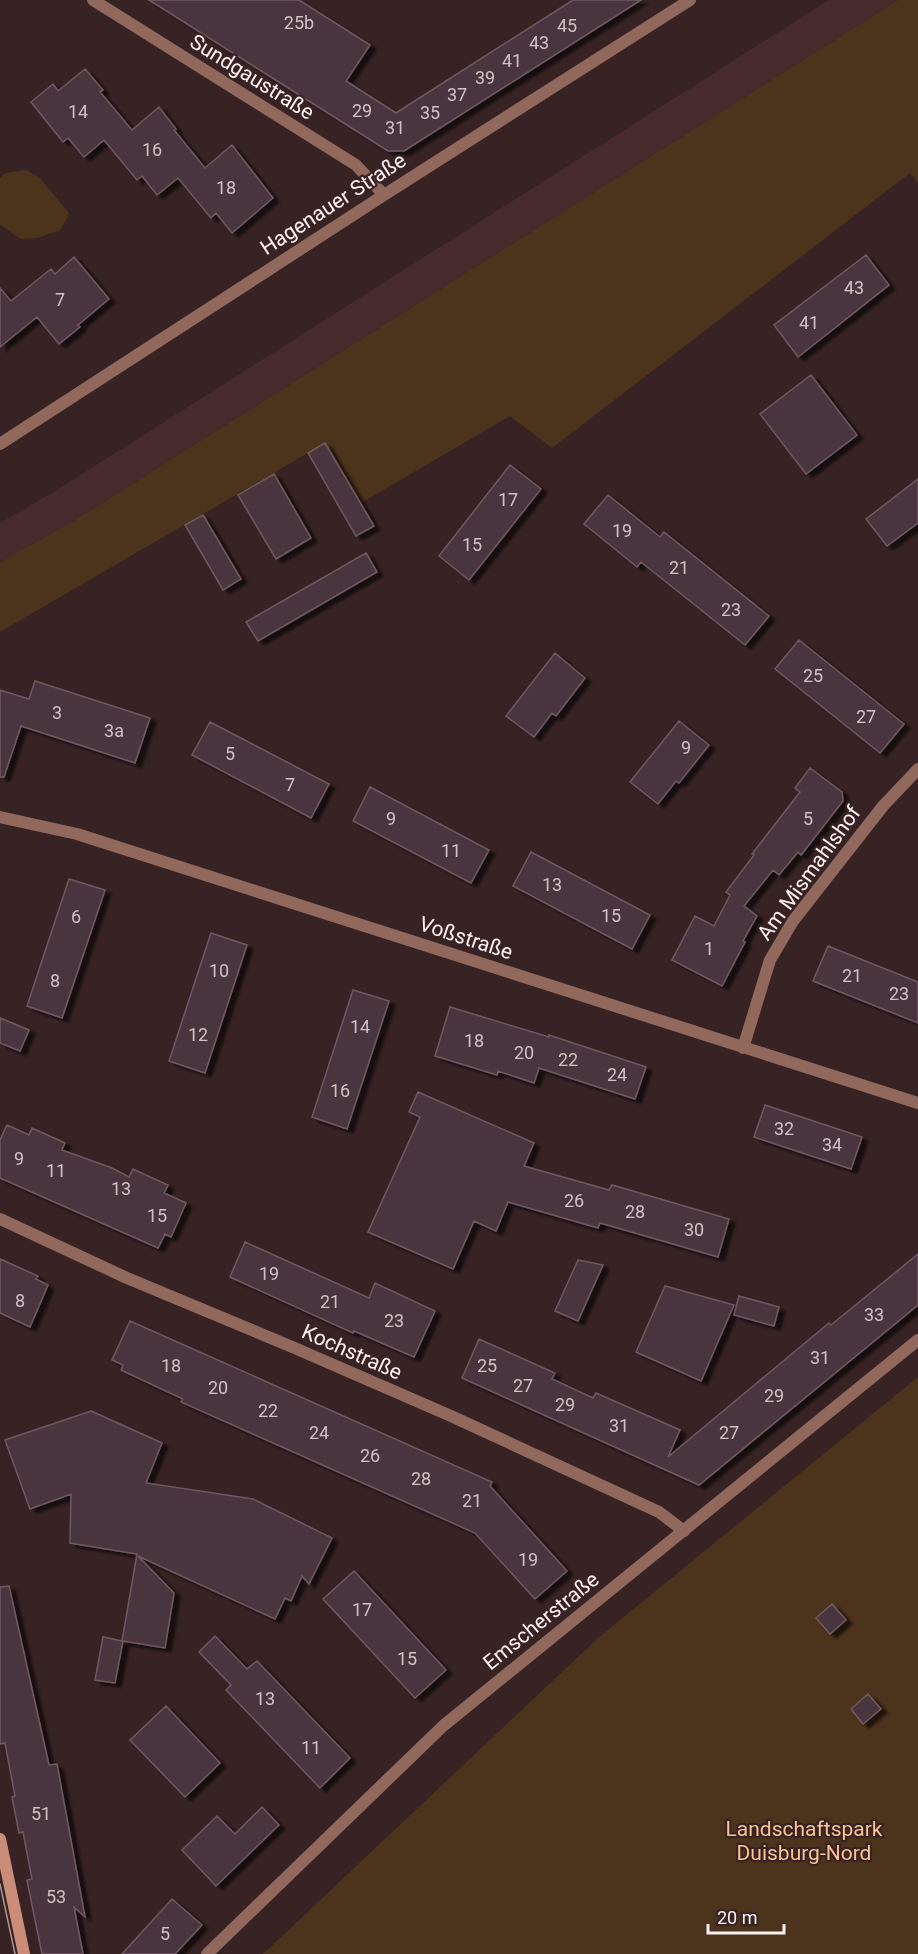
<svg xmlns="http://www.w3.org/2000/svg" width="918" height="1954" viewBox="0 0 918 1954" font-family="Roboto,sans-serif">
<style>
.built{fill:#462a2c}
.green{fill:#4c331c}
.building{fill:#49353d;stroke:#6f5961;stroke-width:1.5;filter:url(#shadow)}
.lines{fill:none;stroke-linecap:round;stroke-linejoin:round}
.minor{stroke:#91695c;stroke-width:12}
.tertiary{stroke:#91695c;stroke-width:12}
.secondary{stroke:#cb8d77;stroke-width:12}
.tram{stroke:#a89797;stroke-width:1.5}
.labels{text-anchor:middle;stroke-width:4.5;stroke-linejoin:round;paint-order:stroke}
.number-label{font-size:18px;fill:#d1c1c3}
.street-label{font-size:21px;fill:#fef0f0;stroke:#382324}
.park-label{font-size:21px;fill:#fbc390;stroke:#382324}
</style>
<defs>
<filter id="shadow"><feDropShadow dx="6" dy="4" stdDeviation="1.5" flood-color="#0009"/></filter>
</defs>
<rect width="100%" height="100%" fill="#382324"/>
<path class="built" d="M 829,0 L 898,0 L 75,520 L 0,562 L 0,523 L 60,488 Z"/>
<path class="green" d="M 898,0 L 918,0 L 918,183 L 910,173 L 552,448 L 510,416 L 361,503 L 325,443 L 0,632 L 0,562 L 75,520 Z
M 26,170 L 40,178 L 69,213 L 68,217 L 60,230 L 38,238 L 21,239 L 0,225 L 0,178 L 5,173 Z
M 918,1377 L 918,1954 L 263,1954 L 598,1638 Z"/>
<path class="building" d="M 149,0 L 299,0 L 370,45 L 346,81 L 396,113 L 573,0 L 641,0 L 404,151 L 388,151 Z
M 85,69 L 103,90 L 100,92 L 132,130 L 159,107 L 176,129 L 174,130 L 205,168 L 232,145 L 273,198 L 232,233 L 216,213 L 211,218 L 178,178 L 157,195 L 142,176 L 137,180 L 104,140 L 84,157 L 68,138 L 63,142 L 31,102 L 53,84 L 58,91 Z
M 866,255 L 889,285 L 798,357 L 774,325 Z
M 74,257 L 109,299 L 78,325 L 80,327 L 59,344 L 37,317 L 0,347 L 0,288 L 11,301 L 51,269 L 55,274 Z
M 811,375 L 857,435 L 806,474 L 760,414 Z
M 325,443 L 374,526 L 356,536 L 308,453 Z
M 510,465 L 541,489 L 469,580 L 439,556 Z
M 274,474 L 311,538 L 276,559 L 238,495 Z
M 918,479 L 918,523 L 887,546 L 866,519 Z
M 608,495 L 660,537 L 664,532 L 769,616 L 745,645 L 641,562 L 637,567 L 584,524 Z
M 203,515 L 241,579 L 223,590 L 185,525 Z
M 366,553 L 377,572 L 258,641 L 246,622 Z
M 799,640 L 904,724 L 880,753 L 775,669 Z
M 555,653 L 585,678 L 556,716 L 552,713 L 534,737 L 506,716 Z
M 35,681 L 150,718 L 135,763 L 21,726 L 4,777 L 0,777 L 0,690 L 29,699 Z
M 679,721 L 709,745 L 679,783 L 676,781 L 658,804 L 630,782 Z
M 210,722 L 329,784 L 311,818 L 192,755 Z
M 810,768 L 842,792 L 843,801 L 801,855 L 798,852 L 779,875 L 773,870 L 744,906 L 757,916 L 743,941 L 745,942 L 722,986 L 672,960 L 695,916 L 714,926 L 730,895 L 726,892 L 754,855 L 752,854 L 800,792 L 795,788 Z
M 370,787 L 489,850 L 471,883 L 353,821 Z
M 531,852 L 650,915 L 632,949 L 513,886 Z
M 69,879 L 105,890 L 62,1018 L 27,1006 Z
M 211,933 L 247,945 L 205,1073 L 169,1061 Z
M 828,946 L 918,982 L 918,1023 L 813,981 Z
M 353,990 L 389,1001 L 347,1129 L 312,1117 Z
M 450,1007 L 549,1037 L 549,1035 L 646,1067 L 635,1099 L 539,1068 L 534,1083 L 498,1071 L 497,1075 L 435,1056 Z
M 0,1018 L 29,1030 L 20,1051 L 0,1043 Z
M 418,1092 L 534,1143 L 524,1166 L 609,1190 L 612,1185 L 729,1219 L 718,1257 L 600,1223 L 598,1228 L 508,1202 L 496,1231 L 474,1221 L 453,1269 L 368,1232 L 420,1117 L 409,1112 Z
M 765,1105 L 862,1137 L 851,1169 L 754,1137 Z
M 7,1125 L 29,1135 L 32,1128 L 65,1143 L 62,1150 L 112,1168 L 129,1177 L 133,1169 L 168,1185 L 164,1193 L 186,1203 L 171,1237 L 165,1234 L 158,1248 L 0,1178 L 0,1140 Z
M 245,1242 L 369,1298 L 375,1283 L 435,1311 L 414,1357 L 354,1331 L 353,1333 L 230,1277 Z
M 918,1254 L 918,1305 L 699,1485 L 462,1378 L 479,1339 L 555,1373 L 552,1379 L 593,1398 L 596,1393 L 680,1430 L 668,1457 L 829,1323 L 831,1325 Z
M 0,1259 L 38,1276 L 36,1279 L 48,1285 L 30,1327 L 0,1313 Z
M 578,1260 L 603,1265 L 578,1321 L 555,1311 Z
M 665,1286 L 734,1305 L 701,1381 L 636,1352 Z
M 739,1296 L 779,1307 L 774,1326 L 734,1315 Z
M 130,1321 L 492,1482 L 490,1486 L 567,1571 L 535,1599 L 475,1533 L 181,1402 L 183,1399 L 121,1370 L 123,1365 L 112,1360 Z
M 91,1411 L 162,1443 L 146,1483 L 253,1499 L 332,1538 L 309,1584 L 302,1576 L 291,1601 L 285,1598 L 275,1619 L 138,1556 L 174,1593 L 165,1648 L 123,1641 L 115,1683 L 95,1680 L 103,1637 L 122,1641 L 137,1554 L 70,1543 L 71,1494 L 30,1509 L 5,1440 Z
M 354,1571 L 446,1670 L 415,1698 L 323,1599 Z
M 9,1586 L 49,1765 L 57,1764 L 85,1917 L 74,1907 L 83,1954 L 42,1954 L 34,1915 L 27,1880 L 32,1879 L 23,1832 L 19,1833 L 12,1797 L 15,1796 L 5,1743 L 0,1744 L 0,1587 Z
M 832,1604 L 846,1620 L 830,1634 L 816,1618 Z
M 215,1636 L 247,1669 L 257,1661 L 350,1758 L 320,1788 L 226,1690 L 231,1685 L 199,1652 Z
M 868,1694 L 881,1709 L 863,1724 L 851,1709 Z
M 166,1706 L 220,1763 L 185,1797 L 130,1740 Z
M 262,1807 L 279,1825 L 216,1886 L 182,1850 L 217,1816 L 235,1834 Z
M 172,1899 L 202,1925 L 175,1954 L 122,1954 Z"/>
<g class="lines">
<path class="minor" d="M 93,0 L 356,165 L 384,195
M 0,444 L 384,195 L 690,0
M 0,817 L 77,834 L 918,1103
M 743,1048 L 770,960 L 793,921 L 883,806 L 918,769
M 0,1219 L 127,1278 L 290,1346 L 451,1416 L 659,1512 L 684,1531"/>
<path class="tertiary" d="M 207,1954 L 443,1726 L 918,1340"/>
<path class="secondary" d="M 0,1839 L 24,1954"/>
<path class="tram" d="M 0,1884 L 15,1954"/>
</g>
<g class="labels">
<g class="number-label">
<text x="299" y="29">25b</text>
<text x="567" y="32">45</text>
<text x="539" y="49">43</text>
<text x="512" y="67">41</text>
<text x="485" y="84">39</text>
<text x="457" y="101">37</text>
<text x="362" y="117">29</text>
<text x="78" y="118">14</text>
<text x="430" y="119">35</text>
<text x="395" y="134">31</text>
<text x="152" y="156">16</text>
<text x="226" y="194">18</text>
<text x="854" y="294">43</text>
<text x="60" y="306">7</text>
<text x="809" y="329">41</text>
<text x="508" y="506">17</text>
<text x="622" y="537">19</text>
<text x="472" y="551">15</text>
<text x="679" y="574">21</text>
<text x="731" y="616">23</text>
<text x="813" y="682">25</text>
<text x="57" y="719">3</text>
<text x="866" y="723">27</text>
<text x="114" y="737">3a</text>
<text x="686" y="754">9</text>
<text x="230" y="760">5</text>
<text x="290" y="791">7</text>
<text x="391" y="825">9</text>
<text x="808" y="825">5</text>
<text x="451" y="857">11</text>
<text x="552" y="891">13</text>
<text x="611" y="922">15</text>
<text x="76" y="923">6</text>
<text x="709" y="955">1</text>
<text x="219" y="977">10</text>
<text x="852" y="982">21</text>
<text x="55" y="987">8</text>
<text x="899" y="1000">23</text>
<text x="360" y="1033">14</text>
<text x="198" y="1041">12</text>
<text x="474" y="1047">18</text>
<text x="524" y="1059">20</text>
<text x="568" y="1066">22</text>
<text x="617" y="1081">24</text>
<text x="340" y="1097">16</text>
<text x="784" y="1135">32</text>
<text x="832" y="1151">34</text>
<text x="19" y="1165">9</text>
<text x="56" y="1177">11</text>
<text x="121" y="1195">13</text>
<text x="574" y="1207">26</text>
<text x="635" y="1218">28</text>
<text x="157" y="1222">15</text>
<text x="694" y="1236">30</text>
<text x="269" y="1280">19</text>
<text x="20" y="1307">8</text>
<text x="330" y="1308">21</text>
<text x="874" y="1321">33</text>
<text x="394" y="1327">23</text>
<text x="820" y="1364">31</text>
<text x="171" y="1372">18</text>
<text x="487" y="1372">25</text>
<text x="523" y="1392">27</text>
<text x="218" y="1394">20</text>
<text x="774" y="1402">29</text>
<text x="565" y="1411">29</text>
<text x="268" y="1417">22</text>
<text x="619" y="1432">31</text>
<text x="319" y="1439">24</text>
<text x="729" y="1439">27</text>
<text x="370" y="1462">26</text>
<text x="421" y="1485">28</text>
<text x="472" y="1507">21</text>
<text x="528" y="1566">19</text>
<text x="362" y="1616">17</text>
<text x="407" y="1665">15</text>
<text x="265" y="1705">13</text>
<text x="311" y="1754">11</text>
<text x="41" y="1820">51</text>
<text x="56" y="1903">53</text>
<text x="165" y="1940">5</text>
</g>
<g class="street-label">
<text transform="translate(252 77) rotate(32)" y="7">Sundgaustraße</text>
<text transform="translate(333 204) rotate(-33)" y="7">Hagenauer Straße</text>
<text transform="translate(809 873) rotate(-54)" y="7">Am Mismahlshof</text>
<text transform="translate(466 938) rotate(18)" y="7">Voßstraße</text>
<text transform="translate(352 1352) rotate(24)" y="7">Kochstraße</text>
<text transform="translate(541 1621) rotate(-39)" y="7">Emscherstraße</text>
</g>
<g class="park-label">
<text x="804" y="1836">Landschaftspark<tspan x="804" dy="24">Duisburg-Nord</tspan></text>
</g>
</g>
<path d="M708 1924v9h76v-9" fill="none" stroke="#fef0f0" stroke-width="3"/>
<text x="717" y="1924" font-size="18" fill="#fef0f0" stroke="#382324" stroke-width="4.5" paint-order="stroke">20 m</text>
</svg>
